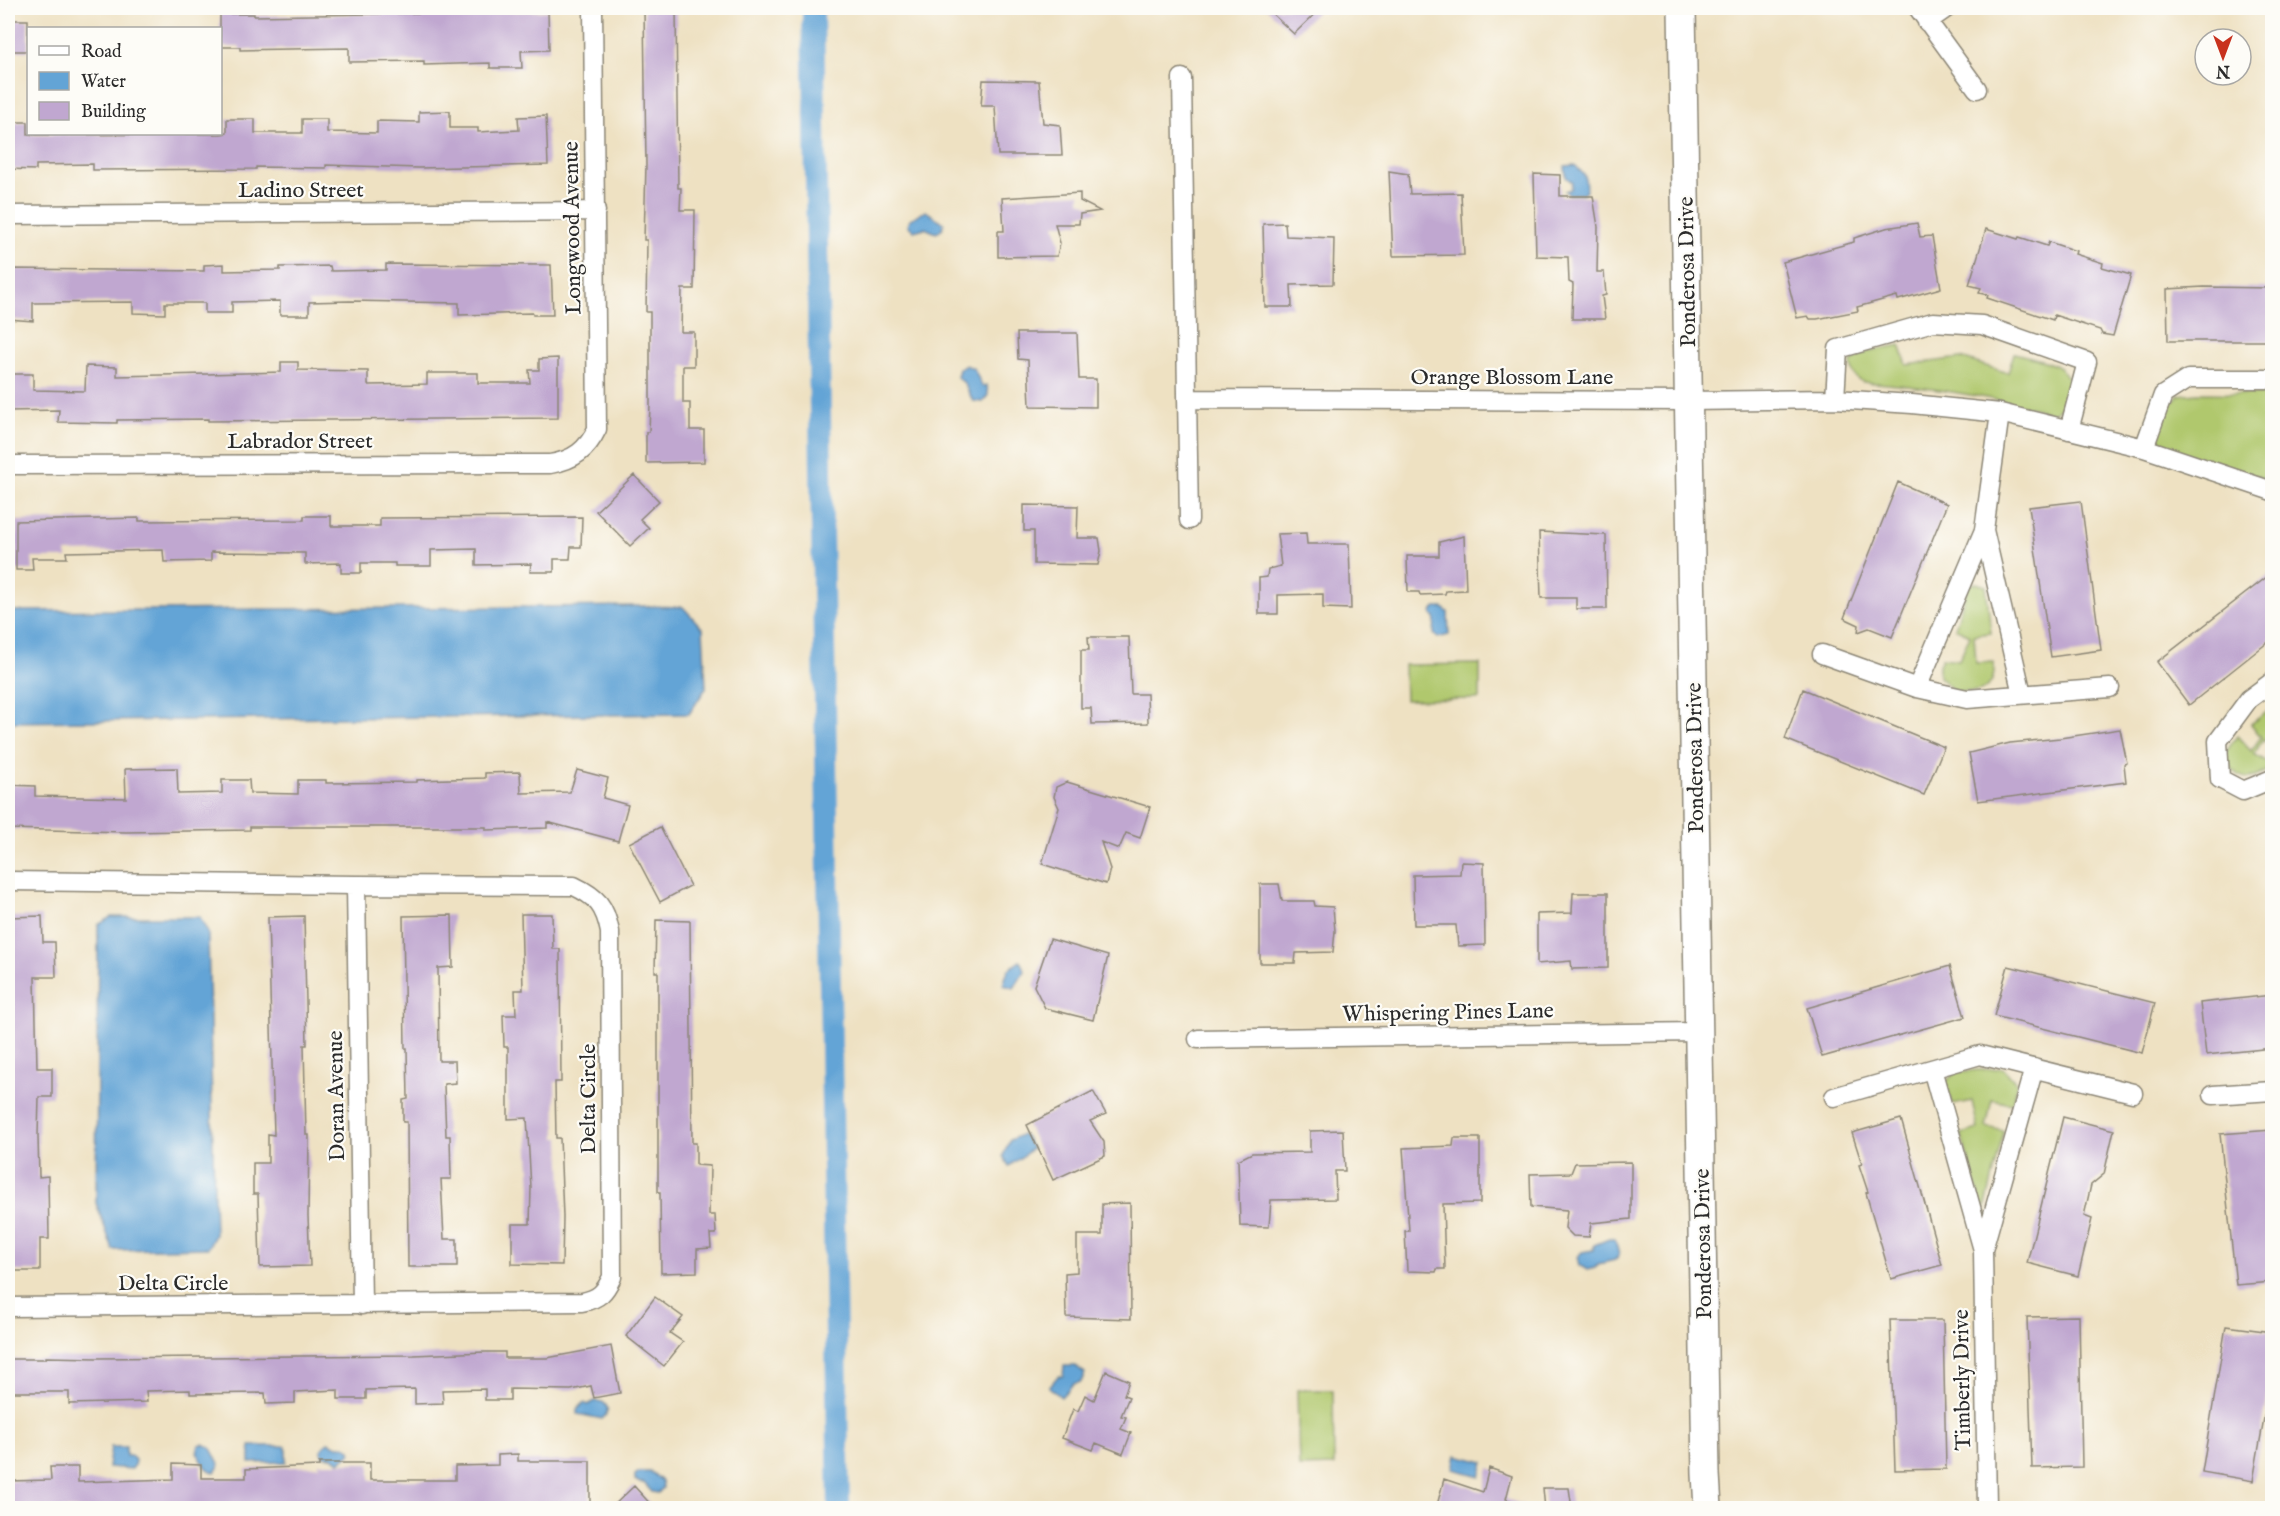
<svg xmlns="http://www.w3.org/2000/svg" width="2280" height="1516" viewBox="0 0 2280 1516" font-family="'IM FELL English',serif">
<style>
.grass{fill:#b0c86d;stroke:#6e7a4c;stroke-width:1.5}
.water{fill:#63a4d6;stroke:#476880;stroke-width:1.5}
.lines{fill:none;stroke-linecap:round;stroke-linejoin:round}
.canal{stroke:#63a4d6;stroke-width:22}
.building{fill:#c0a7d0}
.street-casing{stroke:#8c8676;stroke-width:21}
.secondary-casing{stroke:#8c8676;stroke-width:30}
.street{stroke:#fff;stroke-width:18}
.secondary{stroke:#fff;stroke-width:27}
.labels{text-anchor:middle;stroke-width:4.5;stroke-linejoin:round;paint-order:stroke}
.street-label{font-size:22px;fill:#2b2b2b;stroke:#fdfcf7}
</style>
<rect width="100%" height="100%" fill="#fdfcf7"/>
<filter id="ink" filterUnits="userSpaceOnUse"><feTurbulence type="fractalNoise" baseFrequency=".0167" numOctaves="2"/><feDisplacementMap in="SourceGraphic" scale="12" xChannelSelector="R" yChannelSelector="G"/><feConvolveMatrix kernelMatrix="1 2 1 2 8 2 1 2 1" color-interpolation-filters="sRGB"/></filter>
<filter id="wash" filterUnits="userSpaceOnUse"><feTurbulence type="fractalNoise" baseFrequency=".008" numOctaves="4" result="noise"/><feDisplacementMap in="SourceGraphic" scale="24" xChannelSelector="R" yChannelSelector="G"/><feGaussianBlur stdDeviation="1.35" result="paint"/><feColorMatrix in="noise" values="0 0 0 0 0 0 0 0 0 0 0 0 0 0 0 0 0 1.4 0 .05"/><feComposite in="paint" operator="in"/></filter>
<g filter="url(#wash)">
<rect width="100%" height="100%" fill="#eee1c2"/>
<path class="grass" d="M 1900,345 L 1907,365 L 1961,358 L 2008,373 L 2014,353 C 2034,359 2073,362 2069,390 C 2067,402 2063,407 2053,413 C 1990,397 1928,386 1863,382 C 1853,377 1852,373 1851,362 L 1869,351 Z
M 2197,393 L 2264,394 L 2264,415 L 2272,415 L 2272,481 L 2166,449 C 2164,445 2160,440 2159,436 C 2157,421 2170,406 2178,395 Z
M 1976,583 L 1986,586 L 1991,633 L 1974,635 L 1976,663 L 1994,662 C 1997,693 1976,693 1954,691 L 1939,677 L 1939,665 L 1942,658 L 1959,660 L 1970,635 L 1955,628 L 1968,585 Z
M 1480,664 L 1480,699 L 1405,700 L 1404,665 Z
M 2272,708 L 2272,745 L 2263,740 L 2254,754 L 2272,765 C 2258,782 2238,783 2228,763 L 2225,762 L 2223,756 L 2237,736 L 2251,751 L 2261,737 L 2251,724 Z
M 2003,1068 L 2017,1084 L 2012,1104 L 1992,1100 L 1986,1127 L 2004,1131 L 1984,1213 L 1961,1134 L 1978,1129 L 1972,1101 L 1953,1105 L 1946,1083 L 1955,1072 Z
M 1297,1390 L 1333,1390 L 1334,1466 L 1299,1467 Z"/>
<path class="water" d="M 1575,165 L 1585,176 L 1586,190 L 1582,194 L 1569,194 L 1565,191 L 1571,189 L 1572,182 L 1566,177 L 1565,166 Z
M 926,211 L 944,223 L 942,229 L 936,233 L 925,228 L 914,231 L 908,225 L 910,219 Z
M 966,365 L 974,369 L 982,386 L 987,385 L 988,395 L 983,402 L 973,401 L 964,383 L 957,377 L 959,369 Z
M 645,606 L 683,607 L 703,629 L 706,688 L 689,714 L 8,722 L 8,611 Z
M 1436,608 L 1443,608 L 1448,612 L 1449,635 L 1438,638 L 1434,634 L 1435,617 L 1432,614 L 1433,610 Z
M 111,917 L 200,917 L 208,933 L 215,1235 L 208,1248 L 113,1250 L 96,1203 L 98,925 Z
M 1020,961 L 1025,971 L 1014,988 L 1003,985 L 1008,970 Z
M 1021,1135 L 1025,1136 L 1032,1149 L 1009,1166 L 1003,1156 L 1010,1140 Z
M 1609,1239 L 1615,1239 L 1619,1255 L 1615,1260 L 1598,1264 L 1595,1268 L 1587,1270 L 1579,1265 L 1577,1257 L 1582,1252 L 1593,1250 L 1594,1245 Z
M 1064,1366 L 1075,1366 L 1085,1373 L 1081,1382 L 1073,1384 L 1061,1397 L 1049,1387 L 1058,1376 L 1063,1376 Z
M 595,1401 C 607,1400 612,1411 602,1419 L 577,1414 L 577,1410 L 584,1403 L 588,1405 Z
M 328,1442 L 338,1446 L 346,1446 L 350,1449 L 351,1453 L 340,1462 L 332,1457 L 323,1456 L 321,1450 Z
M 203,1444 L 210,1447 L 220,1465 L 215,1472 C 205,1471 203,1460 197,1453 L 199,1445 Z
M 250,1446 L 286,1446 L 286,1462 L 250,1463 Z
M 111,1447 L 126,1447 L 126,1456 L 131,1456 L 135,1460 L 134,1466 L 132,1469 L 108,1467 Z
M 1456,1455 L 1484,1462 L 1480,1476 L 1453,1469 Z
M 639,1472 L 651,1472 L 662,1481 L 663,1488 L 658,1493 L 652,1492 L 644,1483 L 640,1483 L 635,1480 L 635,1475 Z"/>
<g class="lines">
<path class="canal" d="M 813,8 L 839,1508"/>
</g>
<g id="blocks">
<path class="building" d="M 644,8 L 676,8 L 678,188 L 681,188 L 680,210 L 695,210 L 694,289 L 682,289 L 681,332 L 694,332 L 694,366 L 683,366 L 683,403 L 690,403 L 690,430 L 704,430 L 704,462 L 646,463 L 646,432 L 649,432 L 650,404 L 650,312 L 646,312 L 647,240 L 644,240 L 646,165 Z
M 1266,8 L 1321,8 L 1294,34 Z
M 548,11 L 549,50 L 521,51 L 522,68 L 490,68 L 490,63 L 424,65 L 424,61 L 349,62 L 349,48 L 240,50 L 240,47 L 220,47 L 220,14 L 254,14 L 254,16 Z
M 8,20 L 28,20 L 28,51 L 8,51 Z
M 983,80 L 1039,81 L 1043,123 L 1060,125 L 1062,155 L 998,155 L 995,106 L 981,106 Z
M 450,111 L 450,128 L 478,128 L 478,132 L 519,130 L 518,117 L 546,116 L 548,165 L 419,168 L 326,165 L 326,168 L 256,167 L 256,169 L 93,170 L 93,164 L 36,165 L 36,170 L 8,169 L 8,122 L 28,122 L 28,134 L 37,135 L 220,134 L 227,133 L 227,119 L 255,119 L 255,133 L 302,133 L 302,119 L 327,119 L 327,132 L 377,133 L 377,121 L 419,122 L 419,112 Z
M 1389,171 L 1408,174 L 1410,194 L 1461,193 L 1464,255 L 1393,256 Z
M 1534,174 L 1560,175 L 1560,196 L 1593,196 L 1598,227 L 1597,272 L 1604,272 L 1606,295 L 1602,296 L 1605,319 L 1572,319 L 1573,284 L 1569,282 L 1568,257 L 1536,256 Z
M 1080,193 L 1080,201 L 1100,211 L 1080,214 L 1079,224 L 1055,224 L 1060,243 L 1057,256 L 998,257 L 998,231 L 1004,231 L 1002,198 Z
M 1285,223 L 1286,236 L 1334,238 L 1333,284 L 1291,285 L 1292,307 L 1265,307 L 1263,224 Z
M 1917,223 L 1920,237 L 1932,236 L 1941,288 L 1898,300 L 1897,296 L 1857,307 L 1858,311 L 1817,319 L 1810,319 L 1808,316 L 1797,318 L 1783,262 L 1854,242 L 1854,238 L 1886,228 Z
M 1986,229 L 2018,239 L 2019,237 L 2047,246 L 2049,242 L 2076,251 L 2075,254 L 2103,263 L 2102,267 L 2131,275 L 2113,336 L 2102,334 L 2100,330 L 2054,315 L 2053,320 L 1987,298 L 1988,295 L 1979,293 L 1981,288 L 1969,285 Z
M 224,264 L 224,271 L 280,270 L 280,267 L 330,266 L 331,271 L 386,270 L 386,264 L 551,265 L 553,315 L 533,315 L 533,313 L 459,315 L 459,303 L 350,301 L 309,302 L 309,315 L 280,315 L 280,301 L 232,302 L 232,313 L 205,313 L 205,303 L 165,303 L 165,314 L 133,313 L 133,302 L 33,303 L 33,321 L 8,319 L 8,269 L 204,271 L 204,265 Z
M 2204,287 L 2272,288 L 2272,341 L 2168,341 L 2167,289 Z
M 1017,333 L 1077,333 L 1079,379 L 1096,379 L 1096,407 L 1030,406 L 1028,360 L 1018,359 Z
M 558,358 L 558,418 L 208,421 L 208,419 L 117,420 L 117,423 L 58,422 L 59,410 L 8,411 L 8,374 L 33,374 L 33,390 L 85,391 L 86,366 L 117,367 L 117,376 L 207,374 L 281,372 L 281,362 L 298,362 L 298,370 L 368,371 L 368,385 L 427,384 L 427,373 L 478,373 L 478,383 L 530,383 L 529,370 L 539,370 L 539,359 Z
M 634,475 L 659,501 L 640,519 L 649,528 L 630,546 L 596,511 Z
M 1898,482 L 1947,504 L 1892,637 L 1869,628 L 1858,632 L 1859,625 L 1844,618 Z
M 2081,501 L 2101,650 L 2051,657 L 2029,507 Z
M 1024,505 L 1078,506 L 1077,538 L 1099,538 L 1101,551 L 1098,565 L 1034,564 L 1034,531 L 1024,531 Z
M 304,516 L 331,516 L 331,526 L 380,526 L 380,518 L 582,517 L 581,547 L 571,547 L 570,559 L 554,559 L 554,572 L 530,572 L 531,564 L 476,565 L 476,549 L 431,550 L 431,566 L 395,566 L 395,563 L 361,563 L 361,573 L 341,573 L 341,563 L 305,564 L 305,553 L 211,552 L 211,561 L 164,562 L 163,550 L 66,552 L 67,558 L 32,558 L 33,570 L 16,570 L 16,521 L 139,518 L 139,521 L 304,520 Z
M 1539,532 L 1606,535 L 1607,609 L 1576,609 L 1576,598 L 1541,598 Z
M 1306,533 L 1307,544 L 1349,544 L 1351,609 L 1323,608 L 1323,594 L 1278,595 L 1278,614 L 1259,614 L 1259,578 L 1267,577 L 1268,569 L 1281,566 L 1277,534 Z
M 1464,536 L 1466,590 L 1446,591 L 1445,594 L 1420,595 L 1419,592 L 1408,592 L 1407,556 L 1439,556 L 1439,542 Z
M 2272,573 L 2272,639 L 2189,705 L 2157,662 Z
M 1088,637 L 1129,637 L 1131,694 L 1147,694 L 1148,723 L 1092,724 L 1091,708 L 1081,708 L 1081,650 L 1089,650 Z
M 1803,689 L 1944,747 L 1924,795 L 1785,739 Z
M 2120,729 L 2127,763 L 2124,764 L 2126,782 L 1978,801 L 1969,753 L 2010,743 L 2060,738 Z
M 177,768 L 178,794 L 222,793 L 222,780 L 249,780 L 250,793 L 298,794 L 298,780 L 326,780 L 326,783 L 417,782 L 417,780 L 485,778 L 485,773 L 520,772 L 521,793 L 570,792 L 577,770 L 608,778 L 603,798 L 628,805 L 618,841 L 547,822 L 547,828 L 486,830 L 486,827 L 250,827 L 250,830 L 126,832 L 8,829 L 8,785 L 35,786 L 35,796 L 126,798 L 125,769 Z
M 1067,782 L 1150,807 L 1140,838 L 1126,833 L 1119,849 L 1101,842 L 1110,869 L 1106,884 L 1042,864 L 1059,808 L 1054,797 L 1056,787 Z
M 660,827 L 690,886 L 660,902 L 629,843 Z
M 1461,862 L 1484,863 L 1485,945 L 1458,946 L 1456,925 L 1414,925 L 1413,875 L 1460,874 Z
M 1260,884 L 1279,884 L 1282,901 L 1314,901 L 1315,906 L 1333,907 L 1335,931 L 1333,952 L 1296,953 L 1295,963 L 1260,963 Z
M 1573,893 L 1608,893 L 1608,968 L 1572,969 L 1571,961 L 1537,964 L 1537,914 L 1572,913 Z
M 521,914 L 552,914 L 553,949 L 560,949 L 561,1082 L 555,1082 L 556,1138 L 560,1138 L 563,1217 L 562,1265 L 512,1264 L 512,1224 L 530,1224 L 531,1188 L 527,1118 L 508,1119 L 508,1047 L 504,1047 L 503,1015 L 516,1015 L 515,990 L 523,990 Z
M 452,915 L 453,967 L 438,968 L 439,1061 L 455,1061 L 456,1083 L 444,1084 L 446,1136 L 450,1136 L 451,1179 L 441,1179 L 444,1239 L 457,1239 L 457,1267 L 408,1267 L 407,1122 L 403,1122 L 403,1100 L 408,1099 L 407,1048 L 405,1048 L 403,916 Z
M 42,916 L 43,942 L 55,942 L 56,977 L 35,977 L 37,1068 L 52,1068 L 52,1097 L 39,1097 L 38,1136 L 39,1177 L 48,1176 L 49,1239 L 40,1239 L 40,1271 L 8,1271 L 8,917 Z
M 304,916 L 307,1045 L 304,1045 L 306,1135 L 309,1135 L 308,1216 L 310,1266 L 260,1267 L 258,1194 L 253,1194 L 253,1163 L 268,1163 L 268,1134 L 274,1135 L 268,917 Z
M 656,920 L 690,921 L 692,1143 L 696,1143 L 696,1165 L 710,1166 L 709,1215 L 715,1215 L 716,1234 L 710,1234 L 711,1248 L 697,1249 L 697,1272 L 661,1273 L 660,1192 L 658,1192 L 658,972 L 655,972 Z
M 1050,939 L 1108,956 L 1093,1020 L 1045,1008 L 1034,986 Z
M 1950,966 L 1965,1017 L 1822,1057 L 1807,1008 Z
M 2008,966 L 2155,1003 L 2142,1053 L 1994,1016 Z
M 2272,995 L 2272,1048 L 2206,1055 L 2200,1003 Z
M 1093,1091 L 1106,1114 L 1090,1121 L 1104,1142 L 1105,1156 L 1053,1180 L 1027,1125 Z
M 2063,1117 L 2114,1130 L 2104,1174 L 2091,1185 L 2084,1216 L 2092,1219 L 2078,1276 L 2027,1263 Z
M 1901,1119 L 1942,1265 L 1891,1279 L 1866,1193 L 1868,1192 L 1859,1165 L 1862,1164 L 1852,1133 Z
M 1343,1130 L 1345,1171 L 1335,1171 L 1336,1199 L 1271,1200 L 1269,1227 L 1240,1226 L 1238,1160 L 1252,1153 L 1310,1152 L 1310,1131 Z
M 2272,1130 L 2272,1282 L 2236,1285 L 2220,1134 Z
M 1454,1138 L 1480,1138 L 1480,1203 L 1443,1204 L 1445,1269 L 1437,1269 L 1436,1272 L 1407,1271 L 1405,1231 L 1409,1231 L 1403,1148 L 1453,1146 Z
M 1631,1162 L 1631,1219 L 1591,1223 L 1589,1237 L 1573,1236 L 1565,1228 L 1567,1210 L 1531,1207 L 1530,1174 L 1571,1173 L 1575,1163 Z
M 1130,1203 L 1131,1319 L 1066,1317 L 1065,1273 L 1077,1272 L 1077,1235 L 1102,1235 L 1102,1204 Z
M 655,1297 L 683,1317 L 670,1333 L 683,1342 L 664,1366 L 626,1336 Z
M 2079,1316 L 2082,1467 L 2032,1468 L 2027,1317 Z
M 1890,1320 L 1943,1320 L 1946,1469 L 1895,1470 Z
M 2226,1326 L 2272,1332 L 2272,1372 L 2253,1481 L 2202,1472 Z
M 611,1346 L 620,1393 L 594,1398 L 591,1386 L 571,1390 L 510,1389 L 510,1400 L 485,1400 L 485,1389 L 442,1390 L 443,1403 L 415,1404 L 415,1389 L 366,1390 L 366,1399 L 338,1399 L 338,1390 L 295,1392 L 295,1403 L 266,1404 L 265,1393 L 190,1394 L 190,1390 L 146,1391 L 147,1402 L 69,1404 L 69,1392 L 8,1392 L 8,1359 L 46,1359 L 46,1357 L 97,1358 L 414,1355 L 485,1352 L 505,1352 L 505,1358 L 547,1358 Z
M 1106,1371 L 1129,1381 L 1124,1395 L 1129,1397 L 1121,1416 L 1126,1417 L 1121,1429 L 1131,1433 L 1123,1454 L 1096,1443 L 1093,1450 L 1062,1438 L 1073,1409 L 1078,1411 L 1085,1395 L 1094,1400 Z
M 518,1454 L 518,1461 L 590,1461 L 590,1509 L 8,1509 L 8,1481 L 51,1480 L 50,1467 L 78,1467 L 78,1482 L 173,1479 L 173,1464 L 201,1465 L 201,1478 L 246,1478 L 246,1469 L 319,1466 L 319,1463 L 370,1463 L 370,1480 L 455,1480 L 455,1466 L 498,1465 L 498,1455 Z
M 1489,1468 L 1512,1476 L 1506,1499 L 1524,1505 L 1524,1509 L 1436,1509 L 1444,1479 L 1483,1492 Z
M 634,1486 L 655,1509 L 610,1509 Z
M 1543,1488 L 1569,1488 L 1572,1509 L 1545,1509 Z"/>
</g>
</g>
<g filter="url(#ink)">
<use href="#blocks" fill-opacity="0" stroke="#8c8676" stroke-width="1.5"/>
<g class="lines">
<g class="street-casing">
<path id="street" d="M 1918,8 L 1977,89
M 1927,22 L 1947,8
M 1182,78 L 1189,520
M 8,215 L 596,211
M 1187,399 L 1688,401 L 1835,399 L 1912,404 L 2000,413 L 2144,448 L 2272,491
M 1835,399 L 1838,349 L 1933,322 L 1982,325 L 2087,362 L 2069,430
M 2000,413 L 1984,530 L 2022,694
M 2144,448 L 2163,395 L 2188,379 L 2272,379
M 8,465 L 550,464 C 574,460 587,450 597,429 L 593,8
M 1822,654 L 1917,688 L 1967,699 L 2110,688
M 2272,682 L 2249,699 L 2218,741 L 2220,779 L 2243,791 L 2272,779
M 1917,688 L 1984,530
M 8,881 L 356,885 L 574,886 C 597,897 605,906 610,932 L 612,1277 C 605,1292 599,1299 582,1302 L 8,1307
M 356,885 L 362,1305
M 1198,1039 L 1698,1032
M 1932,1069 L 1983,1250 L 2034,1068
M 2213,1095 L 2272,1091
M 1834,1097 L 1980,1055 L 2133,1093
M 1983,1250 L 1987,1508"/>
</g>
<g class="secondary-casing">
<path id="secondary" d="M 1682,8 L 1706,1474 L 1708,1508"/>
</g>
<use href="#street" class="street"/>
<use href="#secondary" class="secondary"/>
</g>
</g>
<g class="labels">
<g class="street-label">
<text x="301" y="197">Ladino Street</text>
<text transform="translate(571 228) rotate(-91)" y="8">Longwood Avenue</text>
<text transform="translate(1686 272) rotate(-91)" y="8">Ponderosa Drive</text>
<text x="1512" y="384">Orange Blossom Lane</text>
<text x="300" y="448">Labrador Street</text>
<text transform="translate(1694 758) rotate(-91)" y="8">Ponderosa Drive</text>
<text transform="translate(1448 1011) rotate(-1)" y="8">Whispering Pines Lane</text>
<text transform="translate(335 1096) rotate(-91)" y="8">Doran Avenue</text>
<text transform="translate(587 1099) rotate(-90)" y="8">Delta Circle</text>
<text transform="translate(1702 1244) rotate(-91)" y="8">Ponderosa Drive</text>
<text x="173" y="1290">Delta Circle</text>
<text transform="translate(1961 1380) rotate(-91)" y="8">Timberly Drive</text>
</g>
</g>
<rect width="2280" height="1516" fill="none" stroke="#fdfcf7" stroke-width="30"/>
<rect x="27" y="27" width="195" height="108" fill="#fdfcf7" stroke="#a9a8a5" stroke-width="1.5"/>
<rect x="39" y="46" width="30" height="9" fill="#ffffff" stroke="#a9a8a5" stroke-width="1.5"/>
<text x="81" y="57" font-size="18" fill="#2b2b2b">Road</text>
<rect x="39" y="72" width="30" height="18" fill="#63a4d6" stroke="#a9a8a5" stroke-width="1.5"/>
<text x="81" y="87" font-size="18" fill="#2b2b2b">Water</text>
<rect x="39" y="102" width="30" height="18" fill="#c0a7d0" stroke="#a9a8a5" stroke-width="1.5"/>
<text x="81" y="117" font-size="18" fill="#2b2b2b">Building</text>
<g transform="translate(2223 57) rotate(180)"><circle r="28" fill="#fdfcf7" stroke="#a9a8a5" stroke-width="1.5"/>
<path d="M0-4.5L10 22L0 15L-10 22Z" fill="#c8321e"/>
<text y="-9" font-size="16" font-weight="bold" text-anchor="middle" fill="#2b2b2b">N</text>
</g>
</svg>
